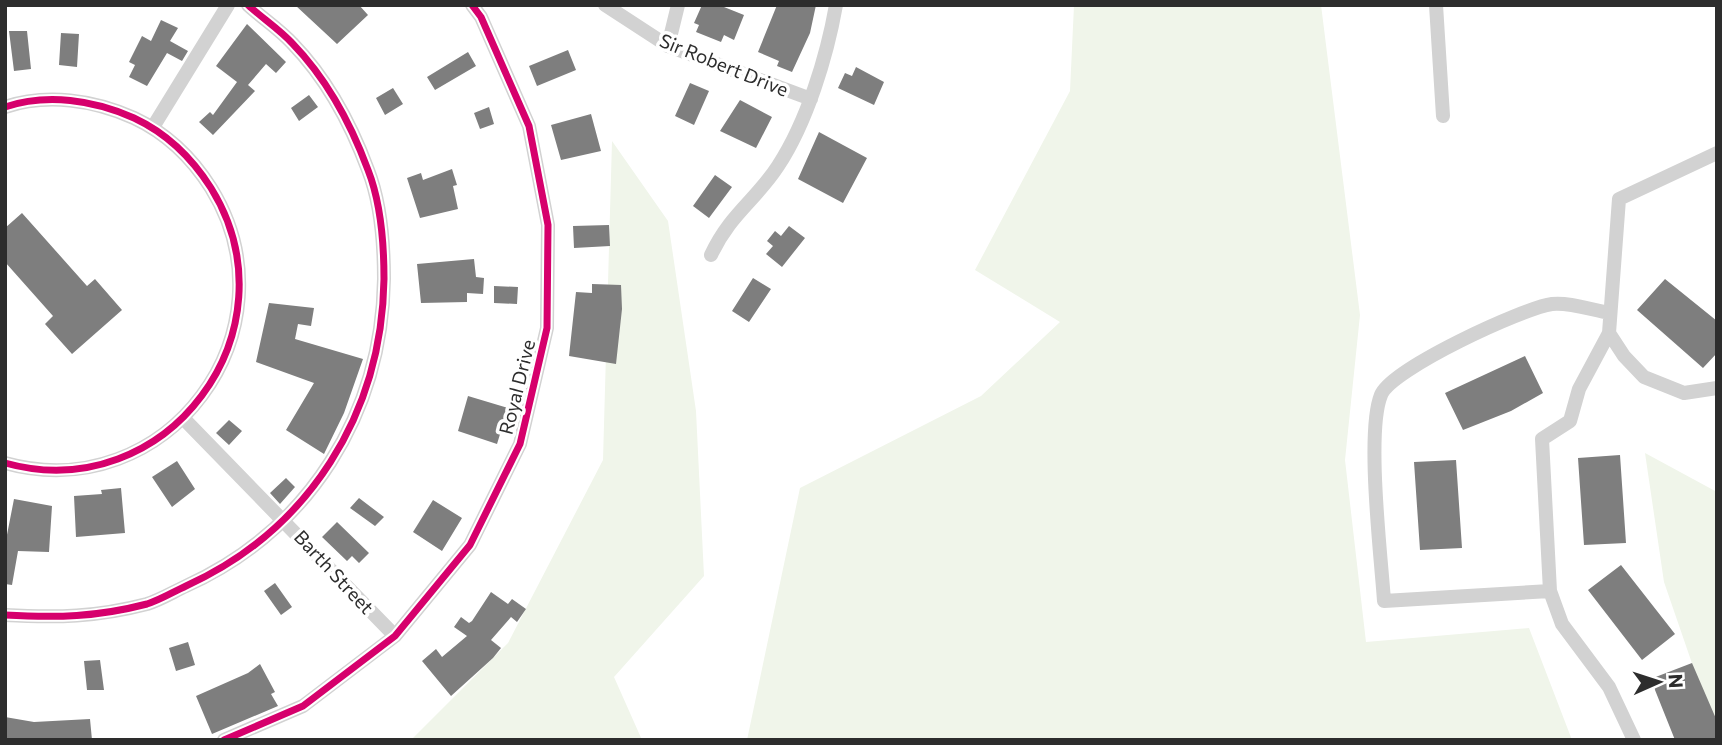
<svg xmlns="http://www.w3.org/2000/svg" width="1722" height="745" viewBox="0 0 1722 745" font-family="Commissioner,sans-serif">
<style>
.green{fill:#f0f5ea}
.building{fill:#7e7e7e}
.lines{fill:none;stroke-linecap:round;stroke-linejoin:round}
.minor{stroke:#d2d2d2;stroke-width:14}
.cycleway-casing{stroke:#fff;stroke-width:11}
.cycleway{stroke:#d6006c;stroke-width:7}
.labels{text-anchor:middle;stroke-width:7;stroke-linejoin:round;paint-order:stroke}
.street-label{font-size:19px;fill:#2d2d2d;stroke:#fff}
</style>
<rect width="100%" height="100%" fill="#fff"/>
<path class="green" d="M 1074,5 L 1321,5 L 1360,315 L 1345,460 L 1366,642 L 1529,628 L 1572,740 L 747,740 L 800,488 L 981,396 L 1060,322 L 975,270 L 1070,91 Z
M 612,141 L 668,221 L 696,411 L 704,576 L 614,677 L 642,740 L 411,740 L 508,643 L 603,460 Z
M 1645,453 L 1717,492 L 1717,736 L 1664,582 Z"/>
<path class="building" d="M 295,5 L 359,5 L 368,15 L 337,44 Z
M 702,5 L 719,5 L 744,15 L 734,40 L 724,35 L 721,42 L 696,32 L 699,25 L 694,23 Z
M 777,5 L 816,5 L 810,33 L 792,72 L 777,66 L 779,61 L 758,52 Z
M 161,20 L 178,28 L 170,41 L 188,51 L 182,61 L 167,53 L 147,86 L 129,77 L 135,65 L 129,62 L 142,36 L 151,41 Z
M 247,24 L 286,62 L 276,73 L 266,64 L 248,85 L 255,91 L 213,135 L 199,122 L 210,112 L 213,115 L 237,82 L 216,66 Z
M 9,31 L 27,31 L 31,69 L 14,71 Z
M 61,33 L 79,34 L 77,67 L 59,65 Z
M 568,50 L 576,70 L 537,86 L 529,66 Z
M 468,52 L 476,66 L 435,90 L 427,77 Z
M 856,67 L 884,82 L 874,105 L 838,88 L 845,73 L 852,76 Z
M 690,83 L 709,91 L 694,125 L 675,116 Z
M 393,88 L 403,104 L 385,115 L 376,98 Z
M 309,95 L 318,107 L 299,121 L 291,108 Z
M 740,100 L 772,117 L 756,148 L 720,131 Z
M 489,107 L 494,124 L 480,129 L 474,113 Z
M 591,114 L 601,151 L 561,160 L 551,125 Z
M 819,132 L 867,158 L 843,203 L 798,179 Z
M 452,169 L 457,185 L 453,186 L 458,209 L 420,218 L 407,178 L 421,173 L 423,180 Z
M 715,175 L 732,187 L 709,218 L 693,206 Z
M 22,213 L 87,286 L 95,279 L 122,310 L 72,354 L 45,324 L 53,316 L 5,262 L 5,228 Z
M 609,225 L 610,246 L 574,248 L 573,226 Z
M 789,226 L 805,238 L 782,267 L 766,254 L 773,246 L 767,241 L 775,231 L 781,236 Z
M 474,259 L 476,277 L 484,278 L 483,294 L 467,293 L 467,302 L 421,303 L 417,264 Z
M 753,278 L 771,289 L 749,322 L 732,311 Z
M 1665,279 L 1717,321 L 1717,353 L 1703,368 L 1637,310 Z
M 592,284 L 621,285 L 622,309 L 616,364 L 569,356 L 576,292 L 592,293 Z
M 494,286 L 518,287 L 517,304 L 494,303 Z
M 269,303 L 314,308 L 311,326 L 298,324 L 295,339 L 363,359 L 344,413 L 324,454 L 286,430 L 314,383 L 256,362 Z
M 1525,356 L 1543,393 L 1511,411 L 1463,430 L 1445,393 Z
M 468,396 L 508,408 L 497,444 L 458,431 Z
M 229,420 L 242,431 L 229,445 L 216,433 Z
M 1620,455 L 1626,543 L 1584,545 L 1578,458 Z
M 1456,460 L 1462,548 L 1420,550 L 1414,462 Z
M 177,461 L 195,489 L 172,507 L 152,477 Z
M 286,478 L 295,487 L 280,504 L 270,493 Z
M 121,488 L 125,533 L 76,537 L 74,496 L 102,494 L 101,490 Z
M 359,498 L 384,517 L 375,526 L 350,508 Z
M 14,499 L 52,506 L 49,552 L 18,551 L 12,585 L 5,584 L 5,545 Z
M 433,500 L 462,518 L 442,551 L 413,532 Z
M 337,522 L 369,553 L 359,563 L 352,556 L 347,561 L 322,537 Z
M 1621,565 L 1675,634 L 1642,660 L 1588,590 Z
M 275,583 L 292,607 L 281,615 L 264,591 Z
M 491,592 L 508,604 L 512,599 L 526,609 L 517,622 L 511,617 L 491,640 L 501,648 L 493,658 L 451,696 L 422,661 L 436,649 L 442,657 L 467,636 L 454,627 L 461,617 L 469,623 L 472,621 Z
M 188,642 L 195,665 L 176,671 L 169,648 Z
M 100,660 L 104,690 L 87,690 L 84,661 Z
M 1692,663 L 1717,721 L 1717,740 L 1675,740 L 1655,690 L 1653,678 Z
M 260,664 L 275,692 L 271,694 L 278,706 L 212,734 L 196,696 L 248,673 Z
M 5,717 L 34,722 L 90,719 L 92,740 L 5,740 Z"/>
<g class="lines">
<path class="minor" d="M 605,5 L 668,46 L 811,99
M 1436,5 L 1443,116
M 668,46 L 678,5
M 5,107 C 47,93 94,100 134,118 C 166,133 192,158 211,188 C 299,330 167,508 5,463
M 153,127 L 228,5
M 1717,153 L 1619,199 L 1609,333 L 1624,356 L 1644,377 L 1684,393 L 1717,388
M 711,255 C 730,214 756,200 778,166 C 807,122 827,56 836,5
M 1609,333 L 1579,389 L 1570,421 L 1542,439 L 1550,591 L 1562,624 L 1609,687 L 1634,740
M 184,419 L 395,636
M 1550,591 L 1384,601 C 1381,556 1366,432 1381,395 C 1391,369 1523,308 1552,304 C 1569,302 1592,310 1610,313
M 5,615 C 57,618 97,617 147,604 C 160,600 173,592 186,586 C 309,530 382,414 384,279 C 384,244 381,203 368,170 C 351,124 326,78 292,43 C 279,29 262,18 248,5
M 224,740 L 303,706 L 395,636 L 470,545 L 520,444 L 547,328 L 548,225 L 529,126 L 481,17 L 472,5"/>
<g class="cycleway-casing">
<path id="cycleway" d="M 5,107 C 47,93 94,100 134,118 C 166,133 192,158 211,188 C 299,330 167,508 5,463
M 5,615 C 57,618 97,617 147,604 C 160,600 173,592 186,586 C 309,530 382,414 384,279 C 384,244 381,203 368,170 C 351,124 326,78 292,43 C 279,29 262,18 248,5
M 224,740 L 303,706 L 395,636 L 470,545 L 520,444 L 547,328 L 548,225 L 529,126 L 481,17 L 472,5"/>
</g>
<use href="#cycleway" class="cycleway"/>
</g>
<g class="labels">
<g class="street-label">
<text transform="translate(724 65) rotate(22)" y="7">Sir Robert Drive</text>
<text transform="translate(517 387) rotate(-76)" y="7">Royal Drive</text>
<text transform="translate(334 572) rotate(47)" y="7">Barth Street</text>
</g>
</g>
<rect width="1722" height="745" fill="none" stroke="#2d2d2d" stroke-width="14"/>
<g transform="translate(1659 682) rotate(87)" stroke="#ffffff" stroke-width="5" paint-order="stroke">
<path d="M0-5L12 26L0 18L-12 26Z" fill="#2d2d2d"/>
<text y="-10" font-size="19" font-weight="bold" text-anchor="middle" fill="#2d2d2d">N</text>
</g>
</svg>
